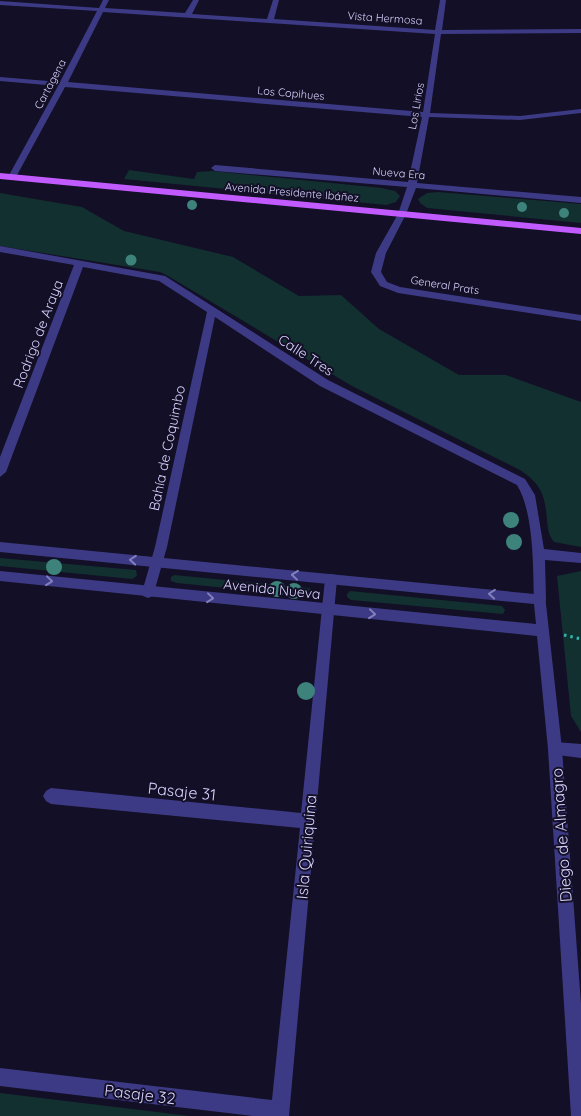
<svg xmlns="http://www.w3.org/2000/svg" width="581" height="1116" viewBox="0 0 581 1116" font-family="Quicksand,sans-serif">
<style>
.green{fill:#12302f}
.lines{fill:none;stroke-linecap:round;stroke-linejoin:round}
.path{stroke:#2fb8b0;stroke-width:3;stroke-dasharray:2.5 4;stroke-linecap:butt}
.minor{fill:#3d3a85;fill-rule:evenodd}
.tertiary{fill:#3d3a85;fill-rule:evenodd}
.primary{fill:#c25bff;fill-rule:evenodd}
.tree{fill:#3d827b}
.oneway{stroke:#837fbc}
.labels{text-anchor:middle;stroke-width:4;stroke-linejoin:round;paint-order:stroke}
.far-street-label{font-size:11px;fill:#d9d4ff;stroke:#130f26}
.street-label{font-size:14px;fill:#d9d4ff;stroke:#130f26}
.near-street-label{font-size:16px;fill:#d9d4ff;stroke:#130f26}
</style>
<rect width="100%" height="100%" fill="#130f26"/>
<path class="green" d="M 129,170 L 194,179 L 197,172 L 212,171 L 382,188 L 395,191 L 400,196 L 396,202 L 386,205 L 124,179 Z
M 438,192 L 581,204 L 581,223 L 427,208 L 420,203 L 418,199 L 427,193 Z
M 0,193 L 82,207 L 124,231 L 233,257 L 299,296 L 341,295 L 379,329 L 459,375 L 506,375 L 581,402 L 581,547 L 554,542 C 548,534 548,529 547,520 C 545,495 541,484 520,470 L 352,386 L 168,276 L 160,272 L 0,246 Z
M 0,558 L 136,570 L 137,576 L 132,579 L 0,566 Z
M 581,571 L 581,732 L 571,716 L 557,576 Z
M 174,575 L 308,588 L 311,589 L 310,593 L 306,596 L 177,583 L 171,581 L 171,577 Z
M 350,591 L 502,606 L 505,610 L 503,614 L 351,600 L 347,597 L 347,594 Z
M 0,1093 L 190,1116 L 0,1116 Z"/>
<g class="lines">
<path class="path" d="M 564,635 L 581,639"/>
<path class="minor" d="M 103,0 L 109,0 L 105,8 L 185,13 L 193,0 L 199,0 L 192,14 L 267,19 L 273,0 L 279,0 L 274,19 L 435,30 L 440,0 L 446,0 L 442,30 L 581,29 L 581,33 L 441,34 L 430,113 L 520,116 L 581,109 L 581,113 L 520,120 L 429,117 L 417,183 L 581,197 L 581,203 L 416,188 L 406,214 L 386,253 L 381,272 L 387,282 L 400,287 L 581,315 L 581,321 L 398,293 L 380,286 L 371,272 L 376,253 L 398,214 L 407,187 L 215,171 L 211,168 L 215,165 L 408,182 L 422,117 L 65,87 L 16,177 L 9,179 L 8,177 L 58,86 L 0,81 L 0,77 L 60,82 L 97,11 L 0,5 L 0,1 L 99,8 ZM 103,12 L 435,34 L 423,112 L 68,82 Z
M 0,246 L 165,276 L 328,380 L 525,479 L 535,495 L 544,549 L 581,553 L 581,563 L 545,560 L 546,599 L 545,603 L 540,605 L 535,603 L 534,599 C 533,567 534,513 517,485 L 320,386 L 215,317 L 167,547 L 153,596 L 148,598 L 143,596 L 142,592 L 155,547 L 207,312 L 159,281 L 83,267 L 6,472 L 0,477 L 0,457 L 74,265 L 0,252 Z
M 331,574 L 335,575 L 337,579 L 289,1116 L 253,1116 L 0,1086 L 0,1068 L 272,1100 L 300,828 L 51,804 L 46,801 L 43,796 L 46,791 L 51,788 L 301,813 L 325,579 L 327,575 Z
M 555,742 L 581,744 L 581,758 L 550,754 L 548,749 L 550,744 Z"/>
<path class="tertiary" d="M 0,542 L 545,595 L 562,749 L 581,1004 L 581,1116 L 571,1116 L 548,749 L 537,636 L 0,581 L 0,571 L 536,624 L 534,604 L 0,552 Z"/>
<path class="primary" d="M 0,173 L 581,228 L 581,234 L 0,179 Z"/>
</g>
<g class="tree">
<circle cx="192" cy="205" r="5"/>
<circle cx="522" cy="207" r="5"/>
<circle cx="564" cy="213" r="5"/>
<circle cx="131" cy="260" r="5.5"/>
<circle cx="511" cy="520" r="8"/>
<circle cx="514" cy="542" r="8"/>
<circle cx="54" cy="567" r="8"/>
<circle cx="277" cy="589" r="8"/>
<circle cx="294" cy="591" r="8"/>
<circle cx="306" cy="691" r="9"/>
</g>
<defs><path id="oneway-chevron" d="M-2-3.5L2.5 0L-2 3.5" fill="none" stroke-width="1.6" stroke-linecap="round" stroke-linejoin="round" transform="scale(1.25)"/></defs>
<g class="oneway">
<use href="#oneway-chevron" transform="translate(133 560) rotate(-175)"/>
<use href="#oneway-chevron" transform="translate(295 575) rotate(-174)"/>
<use href="#oneway-chevron" transform="translate(49 581) rotate(6)"/>
<use href="#oneway-chevron" transform="translate(492 594) rotate(-175)"/>
<use href="#oneway-chevron" transform="translate(210 598) rotate(6)"/>
<use href="#oneway-chevron" transform="translate(372 614) rotate(6)"/>
</g>
<g class="labels">
<g class="far-street-label">
<text transform="translate(385 18) rotate(4)" y="4">Vista Hermosa</text>
<text transform="translate(50 84) rotate(-62)" y="4">Cartagena</text>
<text transform="translate(291 93) rotate(5)" y="4">Los Copihues</text>
<text transform="translate(416 106) rotate(-80)" y="4">Los Lirios</text>
<text transform="translate(399 173) rotate(5)" y="4">Nueva Era</text>
<text transform="translate(292 192) rotate(5)" y="4">Avenida Presidente Ibáñez</text>
<text transform="translate(445 285) rotate(9)" y="4">General Prats</text>
</g>
<g class="street-label">
<text transform="translate(38 334) rotate(-69)" y="5">Rodrigo de Araya</text>
<text transform="translate(306 355) rotate(33)" y="5">Calle Tres</text>
<text transform="translate(167 448) rotate(-78)" y="5">Bahía de Coquimbo</text>
<text transform="translate(272 589) rotate(6)" y="5">Avenida Nueva</text>
</g>
<g class="near-street-label">
<text transform="translate(182 791) rotate(6)" y="6">Pasaje 31</text>
<text transform="translate(561 835) rotate(-94)" y="6">Diego de Almagro</text>
<text transform="translate(306 847) rotate(-85)" y="6">Isla Quiriquina</text>
<text transform="translate(140 1094) rotate(7)" y="6">Pasaje 32</text>
</g>
</g>
</svg>
